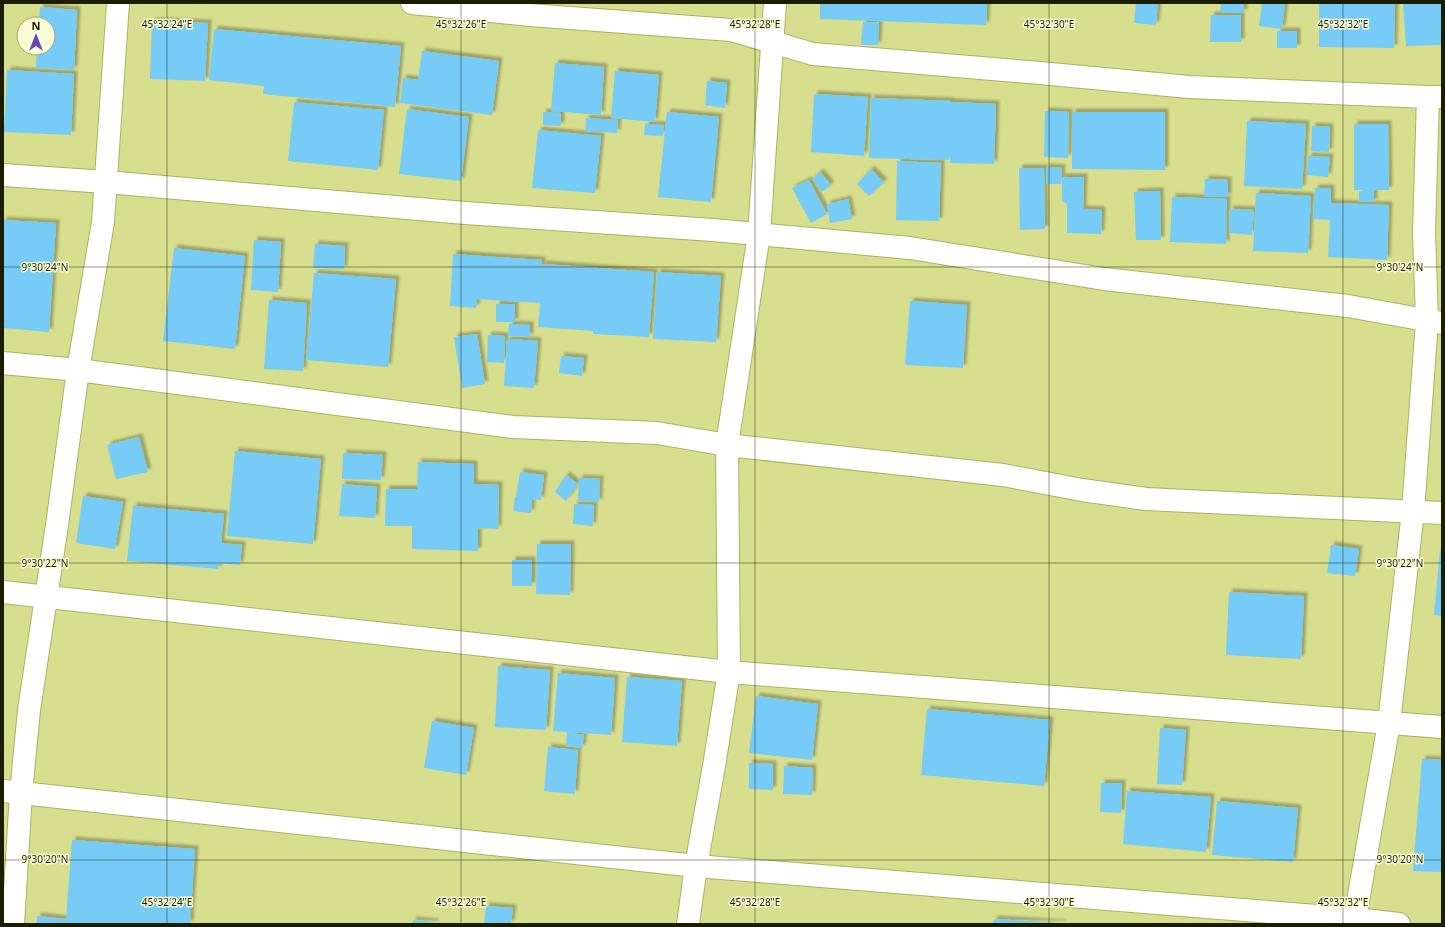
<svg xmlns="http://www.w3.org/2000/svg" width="1445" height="927" viewBox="0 0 1445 927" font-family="'Noto Sans',sans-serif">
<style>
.building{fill:#76cbf7;filter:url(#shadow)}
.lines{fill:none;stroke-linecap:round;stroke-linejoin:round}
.minor-casing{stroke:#acb263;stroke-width:24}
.minor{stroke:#fff;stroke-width:22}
.ticks{fill:none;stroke:#1b1d00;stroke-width:1;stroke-opacity:0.45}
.ticks-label{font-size:10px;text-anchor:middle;fill:#1b1d00;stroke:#f7fcd4;stroke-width:3;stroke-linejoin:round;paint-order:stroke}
</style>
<defs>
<filter id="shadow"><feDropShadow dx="3.5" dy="-3.5" stdDeviation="1" flood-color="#0004"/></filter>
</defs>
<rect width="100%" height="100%" fill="#d7de8d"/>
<path class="building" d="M 820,3 L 987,3 L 986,25 L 820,19 Z
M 1136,3 L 1158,3 L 1156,25 L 1134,23 Z
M 1221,3 L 1244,3 L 1244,13 L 1220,12 Z
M 1262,3 L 1285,3 L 1282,29 L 1259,26 Z
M 1319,3 L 1395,3 L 1394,48 L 1319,47 Z
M 1403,3 L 1442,3 L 1442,45 L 1406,46 Z
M 40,7 L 77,10 L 74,70 L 36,68 L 37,48 L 48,48 L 48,24 L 39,24 Z
M 1211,15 L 1241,15 L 1241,42 L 1210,42 Z
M 152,21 L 208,23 L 205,81 L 150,79 Z
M 863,22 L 879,22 L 878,45 L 861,45 Z
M 214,29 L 401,46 L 395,107 L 263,94 L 264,86 L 209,80 Z
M 1277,31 L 1297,31 L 1297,48 L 1277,48 Z
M 422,51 L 499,61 L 492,115 L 400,103 L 403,78 L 418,80 Z
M 555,63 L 604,67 L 601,115 L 551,111 Z
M 7,70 L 74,74 L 71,135 L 4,132 Z
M 615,71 L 659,75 L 655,122 L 611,118 Z
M 707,81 L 727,83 L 725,108 L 705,105 Z
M 814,94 L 868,97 L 864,156 L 811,152 Z
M 871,98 L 951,101 L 951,102 L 996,104 L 994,164 L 950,163 L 950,156 L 949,160 L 869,158 Z
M 294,102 L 384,110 L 378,170 L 288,161 Z
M 407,109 L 469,117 L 461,181 L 399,174 Z
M 1045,111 L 1069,112 L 1068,158 L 1044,157 Z
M 543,112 L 561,113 L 561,126 L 543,125 Z
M 667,112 L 719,117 L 711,202 L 658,197 Z
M 1072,112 L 1165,112 L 1165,170 L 1072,169 Z
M 586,118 L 618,120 L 617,133 L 585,131 Z
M 1247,121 L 1306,124 L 1302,189 L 1244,186 Z
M 645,124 L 664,125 L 663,136 L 644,135 Z
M 1354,124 L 1388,124 L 1389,190 L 1354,190 Z
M 1312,126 L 1330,127 L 1329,152 L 1311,151 Z
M 538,130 L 601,136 L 595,193 L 532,188 Z
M 1308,156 L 1330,157 L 1328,177 L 1307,175 Z
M 897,161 L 941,163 L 939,221 L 896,220 Z
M 1046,167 L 1062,168 L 1061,184 L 1046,184 Z
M 1019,168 L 1044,168 L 1045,229 L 1020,230 Z
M 871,169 L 884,182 L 869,196 L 857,184 Z
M 820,172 L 831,185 L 822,192 L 812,179 Z
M 1062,177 L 1084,177 L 1083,209 L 1102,210 L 1101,234 L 1067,233 L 1067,203 L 1062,202 Z
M 1205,179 L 1228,180 L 1228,197 L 1204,197 Z
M 809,180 L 827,214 L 811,223 L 792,188 Z
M 1315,188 L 1331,188 L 1331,203 L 1389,205 L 1387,260 L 1328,257 L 1330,220 L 1313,219 Z
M 1374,190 L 1374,202 L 1359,202 L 1359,191 Z
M 1160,191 L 1161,240 L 1136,240 L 1134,192 Z
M 1256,193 L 1311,196 L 1308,253 L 1253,251 Z
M 1172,197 L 1227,199 L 1226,244 L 1170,242 Z
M 848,199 L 852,219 L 830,223 L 827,204 Z
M 1230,209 L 1254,210 L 1252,235 L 1229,233 Z
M 3,220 L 56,223 L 49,332 L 3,328 Z
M 254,240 L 281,242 L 278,292 L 251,290 Z
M 315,244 L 345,246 L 344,269 L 313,268 Z
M 174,248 L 245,256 L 235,349 L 163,341 Z
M 453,254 L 542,260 L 541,282 L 543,264 L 654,272 L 649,337 L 593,334 L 593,331 L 538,327 L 540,303 L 477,299 L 476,308 L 450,306 Z
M 657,272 L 721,276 L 716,342 L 653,339 Z
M 314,273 L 396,279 L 388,367 L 306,360 Z
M 269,300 L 307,303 L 303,371 L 264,369 Z
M 910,301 L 967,305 L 963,368 L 905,365 Z
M 496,304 L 515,304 L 515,322 L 496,322 Z
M 509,324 L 530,325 L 530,337 L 508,336 Z
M 477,334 L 485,384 L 462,388 L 454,337 Z
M 488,335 L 505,336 L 504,363 L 487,362 Z
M 507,339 L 538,341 L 534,388 L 504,386 Z
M 561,356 L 584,358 L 582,376 L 559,373 Z
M 139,437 L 148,472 L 116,479 L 107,445 Z
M 235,451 L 321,459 L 313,544 L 227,536 Z
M 343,453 L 383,455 L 381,480 L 342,479 Z
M 418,462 L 474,464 L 474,484 L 499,485 L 498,529 L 478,528 L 478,551 L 412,549 L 412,526 L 385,526 L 386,489 L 417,489 Z
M 520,472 L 544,475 L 541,500 L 532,499 L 531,513 L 513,511 L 515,497 L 523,498 L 516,497 Z
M 566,475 L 578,484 L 566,501 L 555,492 Z
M 579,478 L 600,479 L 599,502 L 578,501 Z
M 342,484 L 377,487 L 375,518 L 339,516 Z
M 83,496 L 123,502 L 115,549 L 76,543 Z
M 574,504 L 594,505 L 593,526 L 573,524 Z
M 133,506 L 224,514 L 221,543 L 242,545 L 240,565 L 219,563 L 218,569 L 127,561 Z
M 537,544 L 571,544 L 570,595 L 536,594 Z
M 1331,545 L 1359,549 L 1355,576 L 1327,573 Z
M 1440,549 L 1442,549 L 1442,616 L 1434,615 Z
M 512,560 L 532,560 L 532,586 L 512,586 Z
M 1229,592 L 1304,596 L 1301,659 L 1226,655 Z
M 498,666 L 550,670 L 546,730 L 495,727 Z
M 558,673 L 615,678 L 611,735 L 553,731 Z
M 627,677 L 682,681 L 677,746 L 622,742 Z
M 756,696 L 818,704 L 812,760 L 749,753 Z
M 927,709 L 1050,720 L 1044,786 L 921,775 Z
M 432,721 L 474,728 L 466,775 L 424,768 Z
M 1160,728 L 1186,730 L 1182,785 L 1157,784 Z
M 567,732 L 584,735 L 582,748 L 566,746 Z
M 548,747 L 578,750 L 575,794 L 544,791 Z
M 1422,759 L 1442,760 L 1442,872 L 1413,871 Z
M 749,763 L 773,764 L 773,790 L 749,789 Z
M 784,766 L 813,768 L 812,795 L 783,794 Z
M 1101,783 L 1122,783 L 1121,813 L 1100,812 Z
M 1127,791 L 1211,797 L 1206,852 L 1123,844 Z
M 1217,801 L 1298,808 L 1293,862 L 1212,855 Z
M 72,840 L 195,849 L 190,924 L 37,924 L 37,916 L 66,919 Z
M 486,906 L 513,908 L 511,924 L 484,924 Z
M 994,919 L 1063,923 L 1063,924 L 993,924 Z
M 413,920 L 435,922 L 435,924 L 412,924 Z"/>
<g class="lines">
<g class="minor-casing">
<path id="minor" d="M 412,3 L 530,15 L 731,30 L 813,54 L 1040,73 L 1189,87 L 1428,97 L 1442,97
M 3,175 L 106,182 L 465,213 L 713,230 L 910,248 L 1104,279 L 1348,306 L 1442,323
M 3,363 L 78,370 L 513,427 L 657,433 L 727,445 L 1003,475 L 1082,490 L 1146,499 L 1442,513
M 3,592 L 729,672 L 1442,727
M 3,791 L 696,866 L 1355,919 L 1399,924
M 13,924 L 21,793 L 29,710 L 57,525 L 78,370 L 103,222 L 118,3
M 688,924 L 696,866 L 714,766 L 729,672 L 727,445 L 759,234 L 775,3
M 1354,924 L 1389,723 L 1413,511 L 1427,321 L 1424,232 L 1428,97"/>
</g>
<use href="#minor" class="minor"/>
</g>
<path class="ticks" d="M 167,3 L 167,924M 461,3 L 461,924M 755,3 L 755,924M 1049,3 L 1049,924M 1343,3 L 1343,924M 3,267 L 1442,267M 3,563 L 1442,563M 3,860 L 1442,860"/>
<g class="ticks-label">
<text x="167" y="28">45°32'24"E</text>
<text x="461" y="28">45°32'26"E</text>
<text x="755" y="28">45°32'28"E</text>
<text x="1049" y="28">45°32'30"E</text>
<text x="1343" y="28">45°32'32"E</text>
<text x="45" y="271">9°30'24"N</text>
<text x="1400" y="271">9°30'24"N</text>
<text x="45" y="567">9°30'22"N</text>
<text x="1400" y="567">9°30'22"N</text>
<text x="45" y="863">9°30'20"N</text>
<text x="1400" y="863">9°30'20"N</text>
<text x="167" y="906">45°32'24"E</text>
<text x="461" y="906">45°32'26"E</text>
<text x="755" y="906">45°32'28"E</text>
<text x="1049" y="906">45°32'30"E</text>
<text x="1343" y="906">45°32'32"E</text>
</g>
<rect width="1445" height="927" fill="none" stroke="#1b1d00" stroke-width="8"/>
<g transform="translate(36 36)"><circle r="19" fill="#f7fcd4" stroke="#9fa37f"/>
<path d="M0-3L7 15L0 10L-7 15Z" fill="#6945bd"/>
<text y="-6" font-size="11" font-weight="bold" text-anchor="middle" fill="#1b1d00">N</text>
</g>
</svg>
